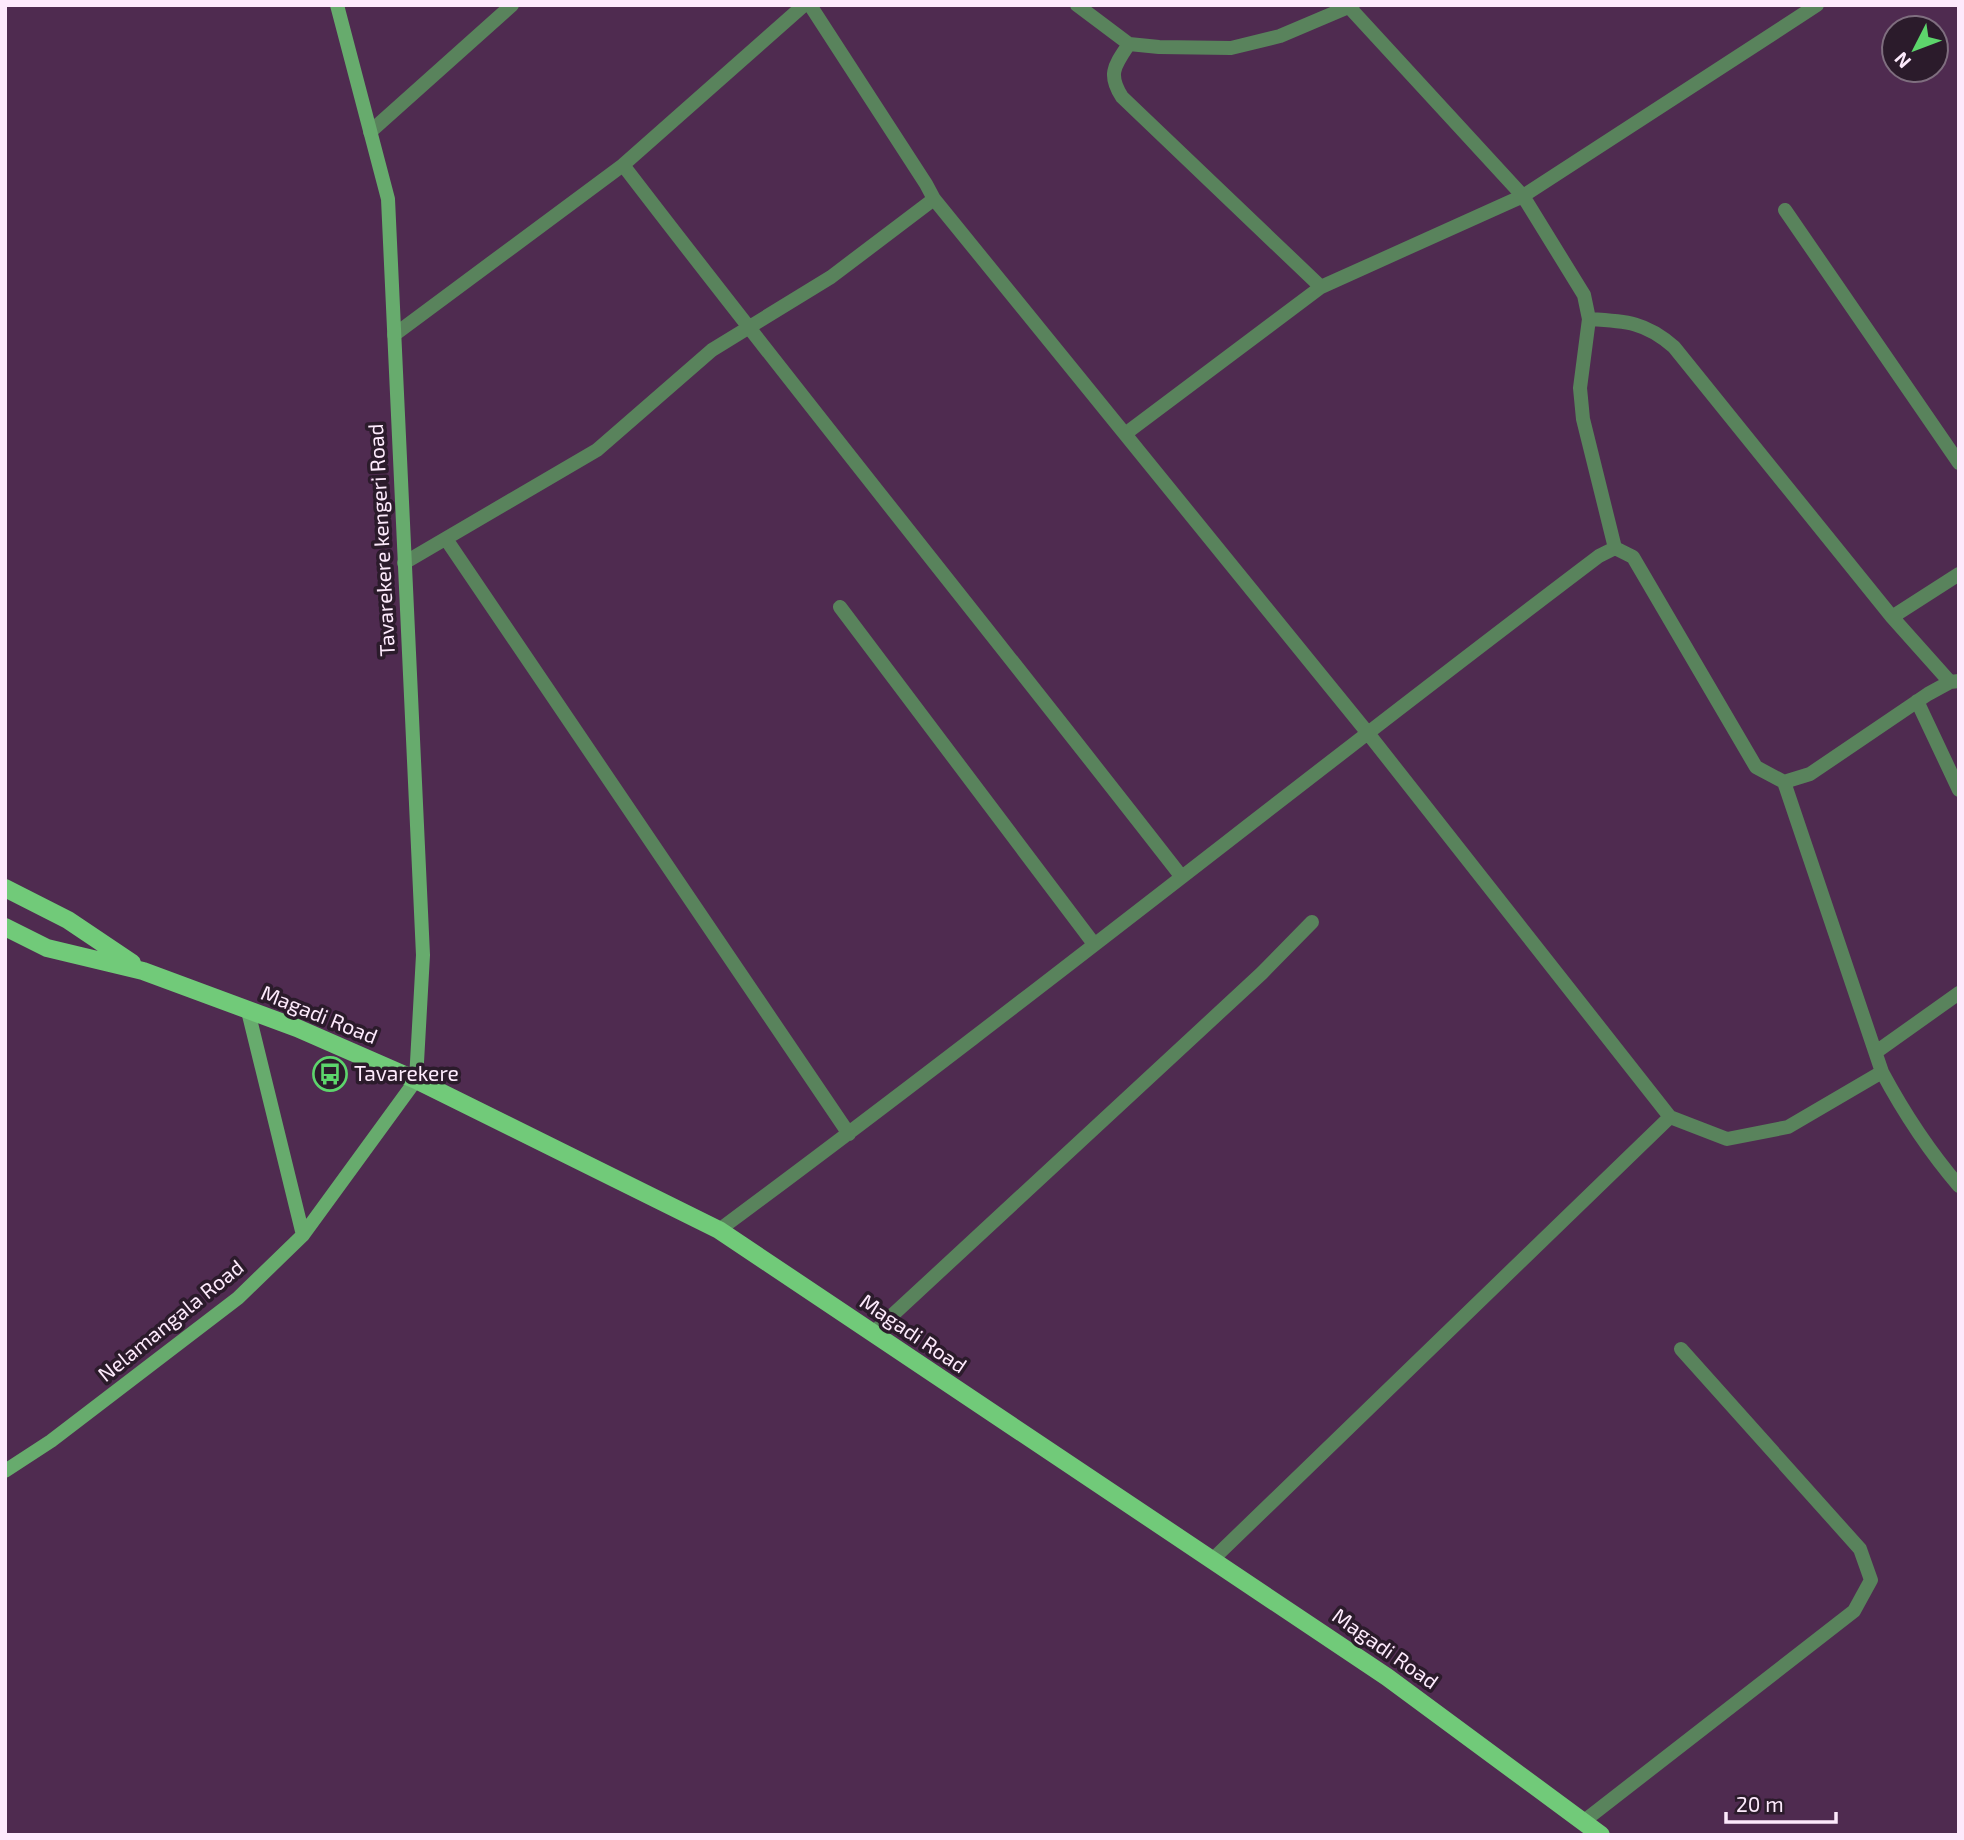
<svg xmlns="http://www.w3.org/2000/svg" width="1964" height="1840" viewBox="0 0 1964 1840" font-family="'Exo 2',sans-serif">
<style>
.lines{fill:none;stroke-linecap:round;stroke-linejoin:round}
.minor{stroke:#59835c;stroke-width:14}
.secondary{stroke:#67ab6d;stroke-width:14}
.primary{stroke:#71ca79;stroke-width:18}
.labels{text-anchor:middle;stroke-width:7;stroke-linejoin:round;paint-order:stroke}
.street-label{font-size:21px;fill:#fdeafc;stroke:#2b1b2b}
.poi-label{font-size:21px;fill:#fdeafc;stroke:#2b1b2b;text-anchor:start}
</style>
<rect width="100%" height="100%" fill="#4f2b50"/>
<g class="lines">
<path class="minor" d="M 1077,5 L 1129,44 L 1159,47 L 1231,48 L 1280,36 L 1353,5
M 1351,5 L 1350,8 L 1523,196 L 1584,295 L 1589,319 L 1580,388 L 1583,419 L 1615,548
M 1129,44 C 1115,65 1107,74 1122,97 L 1321,287
M 370,132 L 512,5
M 623,165 C 806,404 996,638 1181,876
M 934,199 L 1367,732 L 1670,1117 L 1727,1139 L 1788,1127 L 1882,1072
M 1785,210 L 1959,463
M 1589,319 C 1626,321 1646,322 1674,347 L 1892,617 L 1950,682
M 394,335 L 623,165 L 804,5
M 1125,434 L 1321,287 L 1523,196 L 1817,5
M 446,539 L 849,1134
M 404,563 L 597,450 L 712,350 L 831,277 L 934,199 L 926,184 L 810,5
M 840,607 L 1094,944
M 1892,617 L 1959,574
M 1917,701 L 1959,790
M 1784,782 L 1882,1072 C 1904,1113 1929,1151 1959,1186
M 1876,1052 L 1959,993
M 719,1230 C 1016,1010 1304,779 1599,556 L 1615,548 L 1633,557 L 1756,767 L 1784,782 L 1810,774 L 1928,694 L 1950,682 L 1959,681
M 872,1334 L 1262,973 L 1312,922
M 1212,1560 L 1670,1117
M 1584,1821 L 1854,1611 L 1871,1580 L 1860,1549 L 1681,1349"/>
<path class="secondary" d="M 248,1011 L 303,1235
M 5,1471 L 51,1441 L 238,1298 L 303,1235 L 416,1080 L 423,955 L 388,199 L 337,5"/>
<path class="primary" d="M 5,888 L 68,920 L 132,963
M 5,927 L 47,948 L 143,971 L 297,1028 L 416,1080 L 719,1230 L 1387,1677 L 1601,1835"/>
</g>
<defs>
<g id="bus-ring" transform="scale(1.75)"><circle r="9.5" fill="#2b1b2b" stroke="#5dd56c" stroke-width="1.5"/><path d="M-5-6H5V4H4V6H2V4H-2V6H-4V4H-5ZM-3.5-4V0h7V-4ZM-3.5 1.2v1.5H-2V1.2ZM2 1.2v1.5H3.5V1.2Z" fill="#5dd56c"/></g>
</defs>
<g fill-rule="evenodd">
<use href="#bus-ring" x="330" y="1074"/>
</g>
<g class="labels">
<g class="street-label">
<text transform="translate(382 540) rotate(-93)" y="7">Tavarekere kengeri Road</text>
<text transform="translate(319 1015) rotate(22)" y="7">Magadi Road</text>
<text transform="translate(171 1321) rotate(-39)" y="7">Nelamangala Road</text>
<text transform="translate(913 1334) rotate(34)" y="7">Magadi Road</text>
<text transform="translate(1385 1649) rotate(35)" y="7">Magadi Road</text>
</g>
<g class="poi-label">
<text x="354" y="1081">Tavarekere</text>
</g>
</g>
<rect width="1964" height="1840" fill="none" stroke="#fdeafc" stroke-width="14"/>
<g transform="translate(1915 49) rotate(228)"><circle r="33" fill="#2b1b2b" stroke="#7f6e7f" stroke-width="2"/>
<path d="M0-5L12 26L0 18L-12 26Z" fill="#5dd56c"/>
<text y="-10" font-size="19" font-weight="bold" text-anchor="middle" fill="#fdeafc">N</text>
</g>
<path d="M1726 1812v10h110v-10" fill="none" stroke="#fdeafc" stroke-width="3.5"/>
<text x="1736" y="1812" font-size="21" fill="#fdeafc" stroke="#2b1b2b" stroke-width="5" paint-order="stroke">20 m</text>
</svg>
